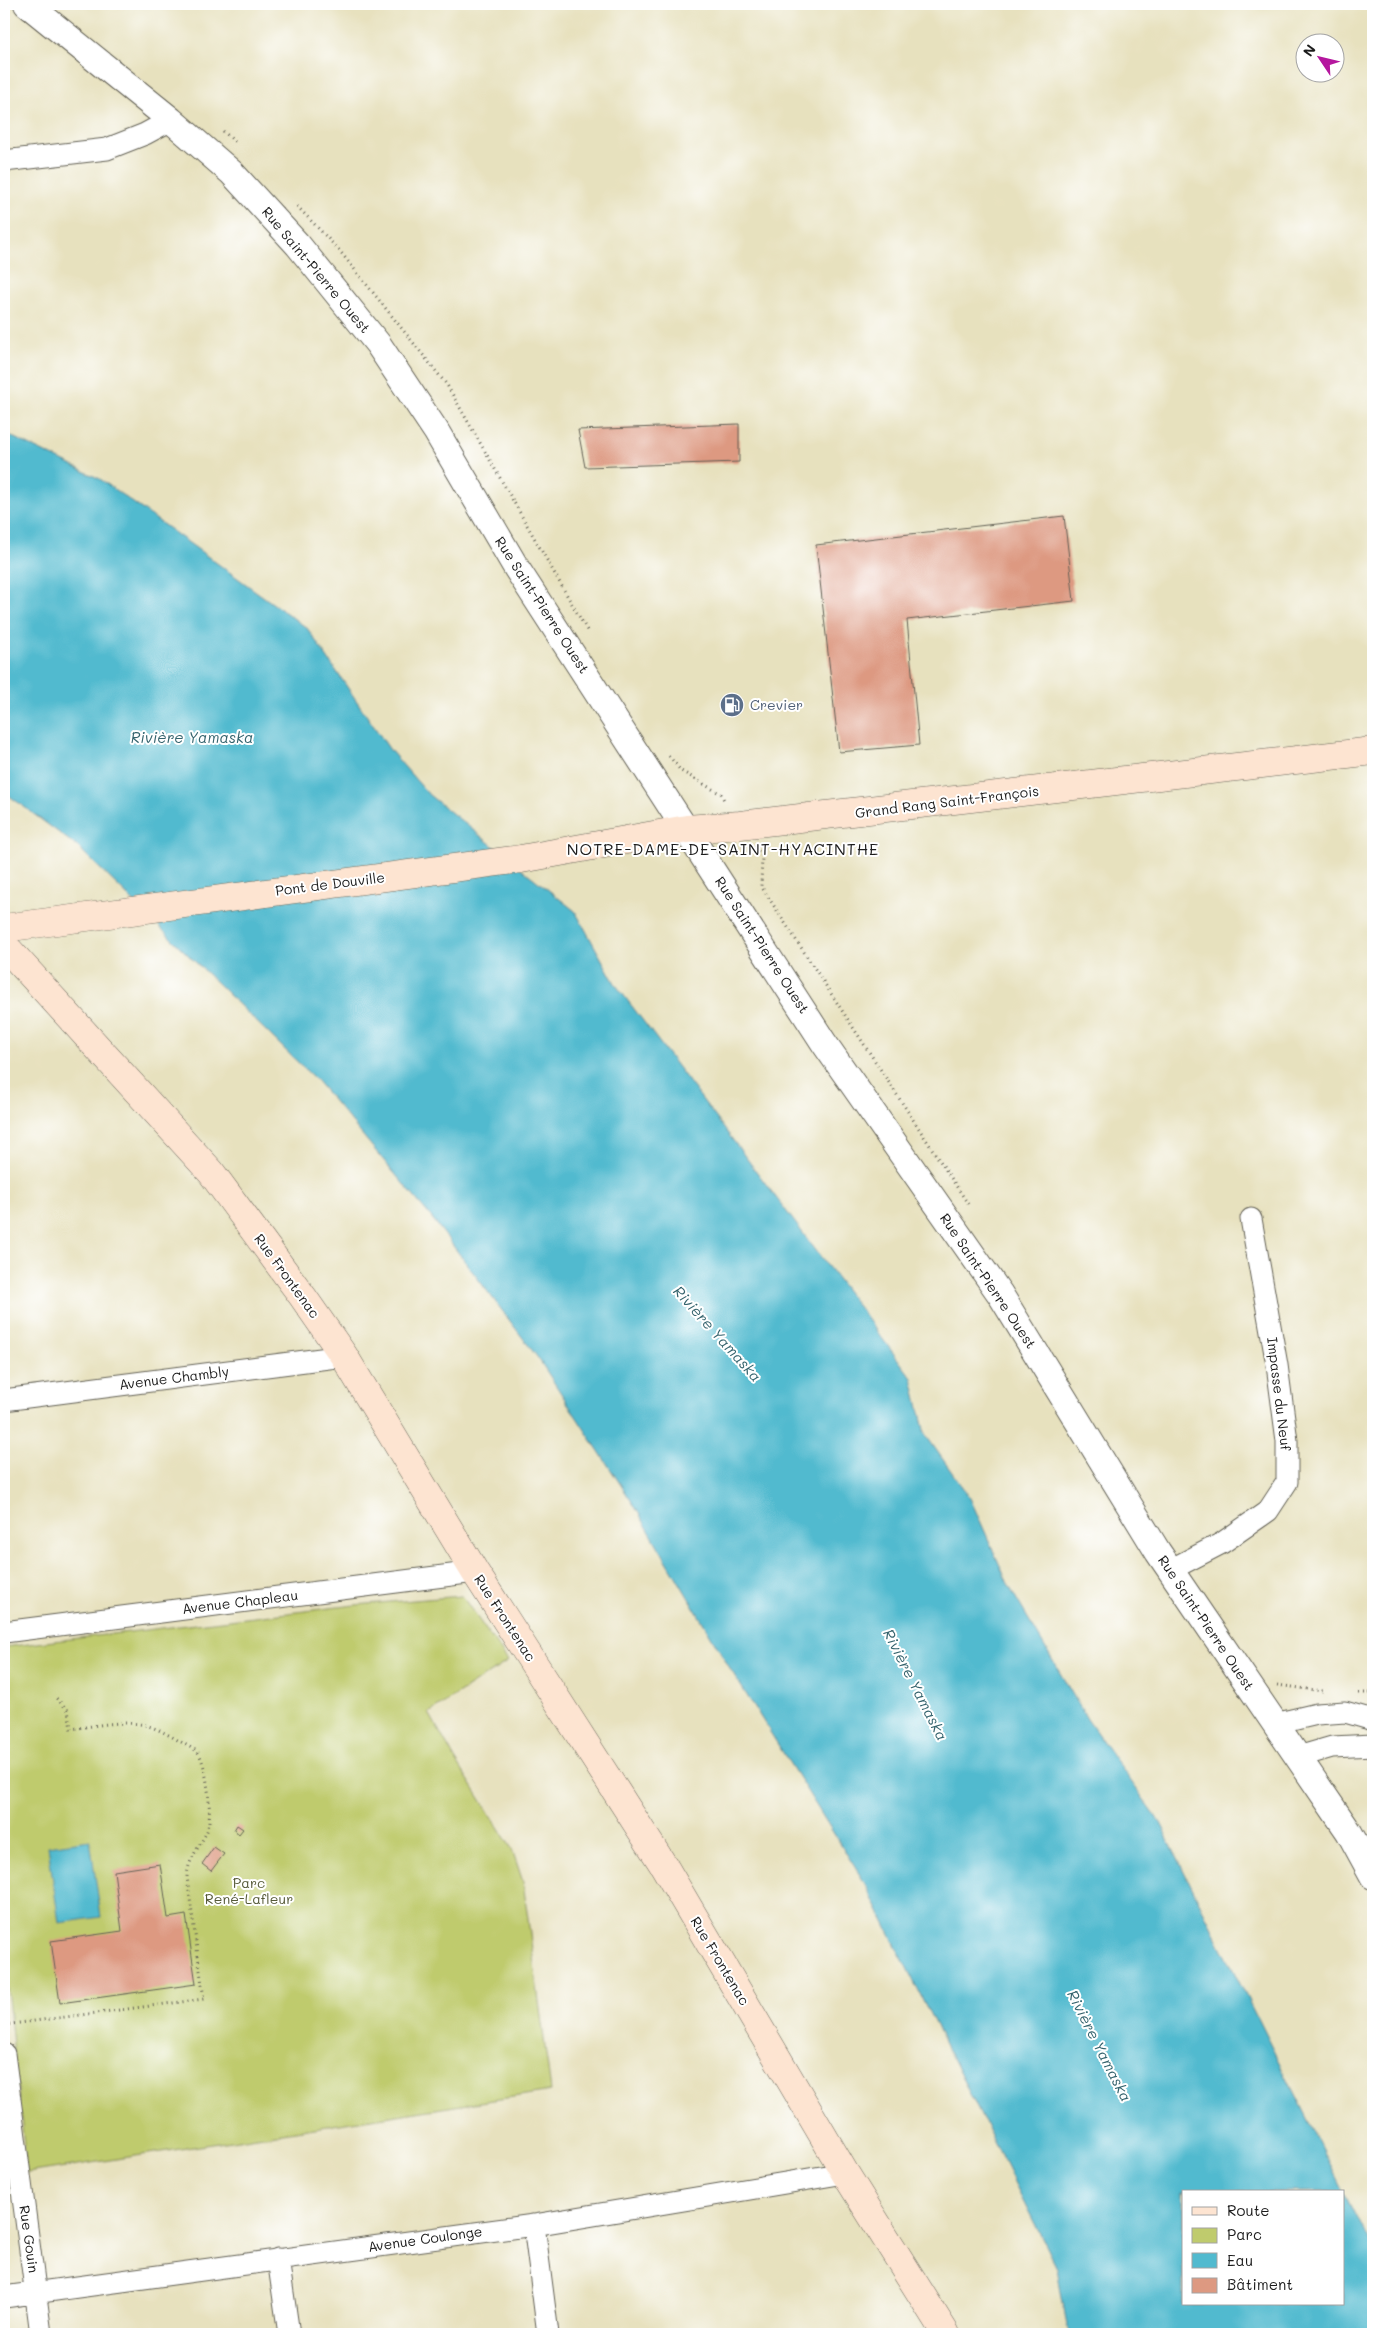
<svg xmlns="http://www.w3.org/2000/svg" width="1377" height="2338" viewBox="0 0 1377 2338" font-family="Mali,sans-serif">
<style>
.green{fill:#bfcb6d;stroke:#6e7444}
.water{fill:#51bacf;stroke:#366b76;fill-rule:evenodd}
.building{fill:#dd9981}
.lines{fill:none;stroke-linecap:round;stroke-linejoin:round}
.minor-casing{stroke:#636155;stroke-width:23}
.tertiary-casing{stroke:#636155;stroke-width:28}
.secondary-casing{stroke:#636155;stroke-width:29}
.path{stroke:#636155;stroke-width:3;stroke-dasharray:1 4;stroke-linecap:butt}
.minor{stroke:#fff;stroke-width:21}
.tertiary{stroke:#fff;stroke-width:26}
.secondary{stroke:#fde4d1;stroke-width:28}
.labels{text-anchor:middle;stroke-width:4;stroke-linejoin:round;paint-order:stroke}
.street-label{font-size:14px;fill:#1c1c1c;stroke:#fff}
.service-label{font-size:14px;fill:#4e5e75;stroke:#fff;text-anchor:start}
.park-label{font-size:14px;fill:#555938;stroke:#fff}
.water-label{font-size:15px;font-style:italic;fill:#34636d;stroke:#fff}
.quarter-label{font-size:16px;letter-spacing:1px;fill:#1c1c1c;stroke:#fff}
</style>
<rect width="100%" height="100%" fill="#fff"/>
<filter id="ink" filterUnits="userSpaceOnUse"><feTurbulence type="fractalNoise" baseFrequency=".02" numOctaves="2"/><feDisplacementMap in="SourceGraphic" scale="10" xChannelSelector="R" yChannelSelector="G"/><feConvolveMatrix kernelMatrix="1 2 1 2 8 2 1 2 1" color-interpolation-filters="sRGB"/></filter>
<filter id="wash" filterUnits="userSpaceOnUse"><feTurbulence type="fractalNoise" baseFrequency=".0096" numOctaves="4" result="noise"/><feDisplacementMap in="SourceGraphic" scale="20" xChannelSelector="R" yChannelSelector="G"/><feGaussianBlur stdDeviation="1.12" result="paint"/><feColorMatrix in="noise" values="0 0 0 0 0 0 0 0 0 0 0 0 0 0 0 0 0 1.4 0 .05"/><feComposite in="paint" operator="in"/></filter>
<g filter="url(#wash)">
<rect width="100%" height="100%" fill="#e7e1be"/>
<path class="green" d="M 462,1596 L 508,1661 L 429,1713 L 455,1759 L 512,1849 L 523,1882 L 551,2091 L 27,2173 L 4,1961 L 4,1647 L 355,1605 Z"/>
<path class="water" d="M 4,433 L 100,479 L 307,628 L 390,750 L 429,795 L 575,911 L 616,985 L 912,1378 L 925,1434 L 970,1498 L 1009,1586 L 1087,1719 L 1159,1821 L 1361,2227 L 1373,2245 L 1373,2334 L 1072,2334 L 1067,2326 L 1057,2268 L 863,1880 L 731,1670 L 634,1505 L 538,1358 L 432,1218 L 317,1081 L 78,847 L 4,792 ZM 1183,2192 L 1343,2192 L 1343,2304 L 1183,2304 Z
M 90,1840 L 101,1917 L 59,1923 L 48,1846 Z"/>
<g id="blocks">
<path class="building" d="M 739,424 L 739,462 L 585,467 L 578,430 Z
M 1064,516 L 1074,601 L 907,620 L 919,745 L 839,752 L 816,545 Z
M 237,1825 L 243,1829 L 239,1834 L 234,1830 Z
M 214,1847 L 224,1854 L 211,1871 L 202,1864 Z
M 160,1864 L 168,1918 L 186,1915 L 196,1984 L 60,2003 L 51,1941 L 122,1931 L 114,1871 Z"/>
</g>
</g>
<g filter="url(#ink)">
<use href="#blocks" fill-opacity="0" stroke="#636155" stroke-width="1"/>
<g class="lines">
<g class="minor-casing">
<path id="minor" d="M 4,161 L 107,149 L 145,134 L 171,120
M 4,1400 L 344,1356
M 1170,1570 L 1222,1543 L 1268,1511 L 1287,1482 L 1287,1441 L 1277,1365 L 1251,1219
M 4,1632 L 475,1572
M 1275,1724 L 1317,1714 L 1345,1712 L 1373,1720
M 1298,1757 L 1332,1747 L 1373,1745
M 4,2054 L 41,2334
M 534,2225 L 548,2334
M 278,2259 L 289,2334
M 4,2297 L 534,2225 L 845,2173"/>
</g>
<g class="tertiary-casing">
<path id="tertiary" d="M 27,4 L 171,120 L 232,173 L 298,245 L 378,344 L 436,431 L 517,569 L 824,1043 L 1000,1294 L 1158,1552 L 1349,1832 L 1373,1876"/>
</g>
<g class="secondary-casing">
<path id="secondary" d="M 4,928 L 521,859 L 687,829 L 740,825 L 1373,751
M 4,945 L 211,1172 L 303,1297 L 344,1356 L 475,1572 L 664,1866 L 845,2173 L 946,2334"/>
</g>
<path class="path" d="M 223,131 L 235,142
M 297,206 L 339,250 L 447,385 L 588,632
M 669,756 L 681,771 L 721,794 L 725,802
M 755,847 L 762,856 L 761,886 L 968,1204
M 1277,1685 L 1323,1691
M 1359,1693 L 1373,1693
M 4,2025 L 204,1999 L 187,1877 C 188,1858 200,1847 207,1831 C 213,1816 207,1763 197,1751 C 180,1742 163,1730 145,1725 C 121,1720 95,1726 71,1729 L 68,1710 L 54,1696"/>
<use href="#minor" class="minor"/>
<use href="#tertiary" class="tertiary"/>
<use href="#secondary" class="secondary"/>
</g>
</g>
<defs>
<g id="fuel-disc" transform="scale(1.25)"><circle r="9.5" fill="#5c6f8a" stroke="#fff"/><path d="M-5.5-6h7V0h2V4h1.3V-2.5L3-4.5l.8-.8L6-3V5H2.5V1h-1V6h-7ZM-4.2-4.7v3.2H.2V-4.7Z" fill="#fff"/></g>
</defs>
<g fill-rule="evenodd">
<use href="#fuel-disc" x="732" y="705"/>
</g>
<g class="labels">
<g class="street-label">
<text transform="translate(316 270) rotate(50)" y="5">Rue Saint-Pierre Ouest</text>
<text transform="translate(542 605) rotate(57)" y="5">Rue Saint-Pierre Ouest</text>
<text transform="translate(947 802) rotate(-7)" y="5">Grand Rang Saint-François</text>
<text transform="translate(330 884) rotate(-7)" y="5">Pont de Douville</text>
<text transform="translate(762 945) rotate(57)" y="5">Rue Saint-Pierre Ouest</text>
<text transform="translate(287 1276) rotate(54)" y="5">Rue Frontenac</text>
<text transform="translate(988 1281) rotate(56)" y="5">Rue Saint-Pierre Ouest</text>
<text transform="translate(174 1378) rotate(-7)" y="5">Avenue Chambly</text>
<text transform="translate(1279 1394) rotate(83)" y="5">Impasse du Neuf</text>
<text transform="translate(240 1602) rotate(-7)" y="5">Avenue Chapleau</text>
<text transform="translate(505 1618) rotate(57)" y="5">Rue Frontenac</text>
<text transform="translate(1206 1623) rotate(56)" y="5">Rue Saint-Pierre Ouest</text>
<text transform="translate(720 1961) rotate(59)" y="5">Rue Frontenac</text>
<text transform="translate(29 2239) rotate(82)" y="5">Rue Gouin</text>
<text transform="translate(425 2239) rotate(-8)" y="5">Avenue Coulonge</text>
</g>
<g class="service-label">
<text x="750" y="710">Crevier</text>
</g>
<g class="park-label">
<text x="249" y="1888">Parc<tspan x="249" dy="16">René-Lafleur</tspan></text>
</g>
<g class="water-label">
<text x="192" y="743">Rivière Yamaska</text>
<text transform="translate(717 1334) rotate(48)" y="5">Rivière Yamaska</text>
<text transform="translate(915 1685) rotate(63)" y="5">Rivière Yamaska</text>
<text transform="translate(1099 2046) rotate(63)" y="5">Rivière Yamaska</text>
</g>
<g class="quarter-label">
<text x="723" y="855">NOTRE-DAME-DE-SAINT-HYACINTHE</text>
</g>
</g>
<rect width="1377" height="2338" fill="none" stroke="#fff" stroke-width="20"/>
<rect x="1182" y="2190" width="162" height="115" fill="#ffffff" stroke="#a4a4a4"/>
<rect x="1192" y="2207" width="25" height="8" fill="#fde4d1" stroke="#a4a4a4"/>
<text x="1227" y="2216" font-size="15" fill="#1c1c1c">Route</text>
<rect x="1192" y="2228" width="25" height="15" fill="#bfcb6d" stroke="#a4a4a4"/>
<text x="1227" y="2240" font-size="15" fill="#1c1c1c">Parc</text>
<rect x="1192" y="2253" width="25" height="15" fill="#51bacf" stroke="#a4a4a4"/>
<text x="1227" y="2266" font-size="15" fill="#1c1c1c">Eau</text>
<rect x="1192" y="2278" width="25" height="15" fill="#dd9981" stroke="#a4a4a4"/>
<text x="1227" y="2290" font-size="15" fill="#1c1c1c">Bâtiment</text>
<g transform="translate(1320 58) rotate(305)"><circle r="24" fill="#ffffff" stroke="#a4a4a4"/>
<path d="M0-4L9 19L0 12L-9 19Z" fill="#b5179e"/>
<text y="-8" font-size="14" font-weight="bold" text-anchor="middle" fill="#1c1c1c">N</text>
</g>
</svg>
